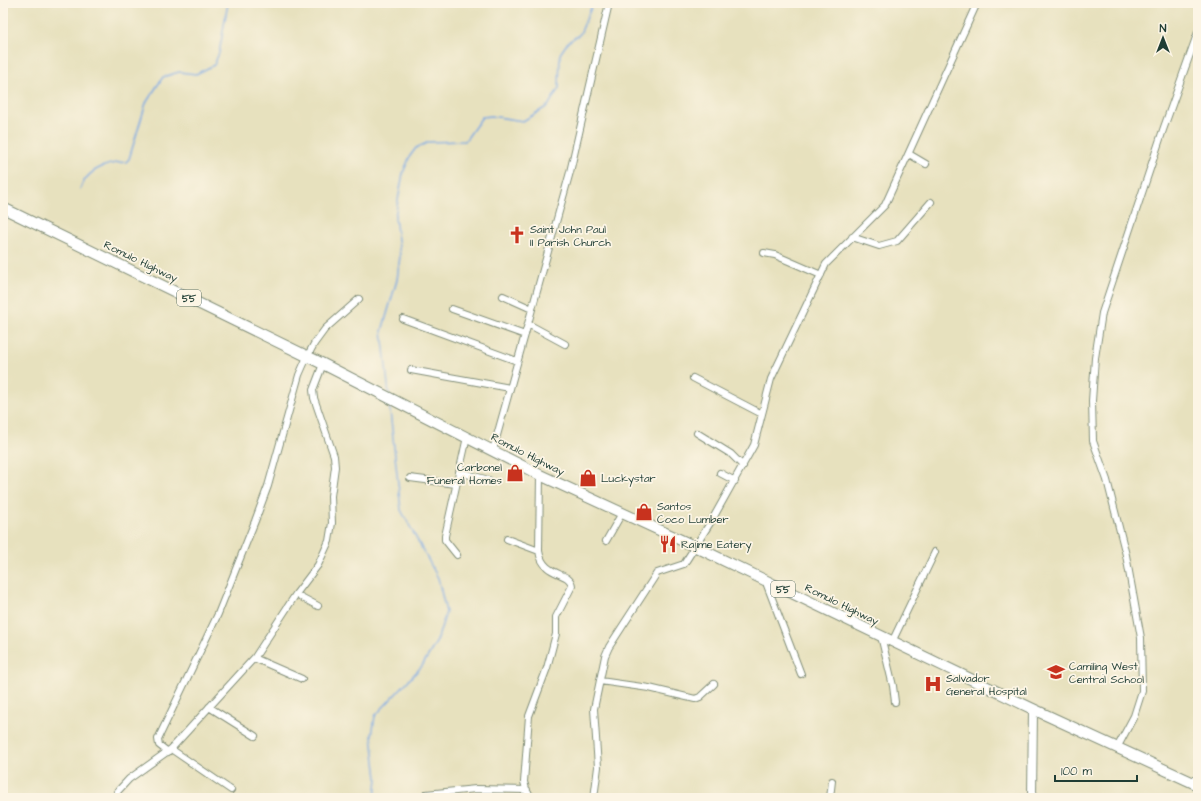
<svg xmlns="http://www.w3.org/2000/svg" width="1201" height="801" viewBox="0 0 1201 801" font-family="'Architects Daughter',sans-serif">
<style>
.lines{fill:none;stroke-linecap:round;stroke-linejoin:round}
.stream{stroke:#79a8e3;stroke-width:1.5}
.minor-casing{stroke:#838f79;stroke-width:8}
.tertiary-casing{stroke:#838f79;stroke-width:10}
.trunk-casing{stroke:#838f79;stroke-width:12}
.minor{stroke:#fff;stroke-width:6}
.tertiary{stroke:#fff;stroke-width:8}
.trunk{stroke:#fff;stroke-width:10}
.labels{text-anchor:middle;stroke-width:3.5;stroke-linejoin:round;paint-order:stroke}
.shield{fill:#fcf5e5;stroke:#617469;stroke-width:1}
.shield-label{font-size:10px;font-weight:bold;fill:#1f3d34}
.poi-label{font-size:11px;fill:#1f3d34;stroke:#fcf5e5;text-anchor:start}
.street-label{font-size:11px;fill:#1f3d34;stroke:#fcf5e5}
</style>
<rect width="100%" height="100%" fill="#fcf5e5"/>
<filter id="ink" filterUnits="userSpaceOnUse"><feTurbulence type="fractalNoise" baseFrequency=".025" numOctaves="2"/><feDisplacementMap in="SourceGraphic" scale="8" xChannelSelector="R" yChannelSelector="G"/><feConvolveMatrix kernelMatrix="1 2 1 2 8 2 1 2 1" color-interpolation-filters="sRGB"/></filter>
<filter id="wash" filterUnits="userSpaceOnUse"><feTurbulence type="fractalNoise" baseFrequency=".012" numOctaves="4" result="noise"/><feDisplacementMap in="SourceGraphic" scale="16" xChannelSelector="R" yChannelSelector="G"/><feGaussianBlur stdDeviation="0.9" result="paint"/><feColorMatrix in="noise" values="0 0 0 0 0 0 0 0 0 0 0 0 0 0 0 0 0 1.4 0 .05"/><feComposite in="paint" operator="in"/></filter>
<g filter="url(#wash)">
<rect width="100%" height="100%" fill="#e7e1be"/>
<g class="lines">
<path class="stream" d="M 80,189 C 87,170 106,163 126,162 L 129,159 L 146,103 L 163,77 L 179,72 L 196,74 L 214,65 L 219,53 L 228,3
M 389,394 L 382,331 L 397,280 L 400,256 L 395,217 L 403,173 L 410,156 L 416,148 L 429,142 L 465,141 L 482,117 L 491,116 L 523,121 L 548,106 L 559,88 L 560,54 L 568,42 L 580,34 L 593,3
M 375,798 L 377,778 L 372,736 L 375,716 L 422,666 L 437,641 L 446,612 L 438,578 L 401,510 L 389,402"/>
</g>
</g>
<g filter="url(#ink)">
<g class="lines">
<g class="minor-casing">
<path id="minor" d="M 909,154 L 926,164
M 852,237 L 879,246 L 897,241 L 931,202
M 764,253 L 775,255 L 821,275
M 503,296 L 532,309
M 452,309 L 525,335
M 403,319 L 517,361
M 528,324 L 565,344
M 411,370 L 510,388
M 693,378 L 762,414
M 697,433 L 731,454 L 743,466
M 493,450 L 570,172 L 609,3
M 459,472 L 489,480
M 720,473 L 735,481
M 410,478 L 456,484
M 507,539 L 539,551
M 606,541 L 622,513
M 457,555 L 445,540 L 445,536 L 467,437
M 765,580 L 801,674
M 301,597 L 318,606
M 881,636 L 893,686 L 895,702
M 892,642 L 935,552
M 254,658 L 302,679
M 600,681 L 649,688 L 695,699 L 700,697 L 714,684
M 209,707 L 255,736
M 1117,748 L 1134,716 L 1142,691 L 1141,638 L 1126,555 L 1107,480 L 1093,441 L 1092,401 L 1095,358 L 1102,313 L 1163,130 L 1198,32
M 171,749 L 231,790
M 168,752 L 159,745 L 158,739 L 218,614 L 255,521 L 268,486 L 299,375 L 307,357 L 314,344 L 325,329 L 359,299
M 426,794 L 476,789 L 527,790
M 116,798 L 117,792 L 129,779 L 171,749 L 255,657 L 296,594 L 318,565 L 329,541 L 332,523 L 331,496 L 335,467 L 334,456 L 314,398 L 313,390 L 323,364
M 533,798 L 527,792 L 524,782 L 529,716 L 547,668 L 556,634 L 556,617 L 572,586 C 571,571 543,578 539,551 L 540,475
M 594,798 L 598,767 L 594,709 L 605,656 L 609,647 L 657,573 L 684,564 L 712,520 L 754,445 L 771,379 L 826,264 L 885,205 L 977,3
M 830,798 L 832,781"/>
</g>
<g class="tertiary-casing">
<path id="tertiary" d="M 1032,798 L 1033,709"/>
</g>
<g class="trunk-casing">
<path id="trunk" d="M 3,208 L 323,364 L 540,475 L 696,547 L 1033,709 L 1198,785"/>
</g>
<use href="#minor" class="minor"/>
<use href="#tertiary" class="tertiary"/>
<use href="#trunk" class="trunk"/>
</g>
</g>
<defs>
<g id="church-bare" transform="scale(1.38)"><path d="M-1.2-6h2.4v3.5h3.3v2.4h-3.3V6h-2.4V-.1h-3.3v-2.4h3.3Z" fill="#c8321e" stroke="#fcf5e5" stroke-width="2.5" paint-order="stroke"/></g>
<g id="shop-bare" transform="scale(1.38)"><path d="M-5-2.5h2.3a2.7 3.5 0 0 1 5.4 0H5L5.5 6h-11ZM-1.5-2.5h3a1.5 2.3 0 0 0-3 0Z" fill="#c8321e" stroke="#fcf5e5" stroke-width="2.5" paint-order="stroke"/></g>
<g id="restaurant-bare" transform="scale(1.38)"><path d="M-5-6h1v4h1v-4h1v4h1v-4h1v5L-1.5 .5V6h-2V.5L-5-1ZM5-6V6H3V1.5H1.5Q1.5-4 5-6Z" fill="#c8321e" stroke="#fcf5e5" stroke-width="2.5" paint-order="stroke"/></g>
<g id="school-bare" transform="scale(1.38)"><path d="M0-5L7-2L0 1L-7-2ZM-4 1L0 2.5L4 1V4Q0 6-4 4Z" fill="#c8321e" stroke="#fcf5e5" stroke-width="2.5" paint-order="stroke"/></g>
<g id="hospital-bare" transform="scale(1.38)"><path d="M-5-5h3v3.5h4V-5h3V5h-3V1.5h-4V5h-3Z" fill="#c8321e" stroke="#fcf5e5" stroke-width="2.5" paint-order="stroke"/></g>
</defs>
<g fill-rule="evenodd">
<use href="#church-bare" x="517" y="235"/>
<use href="#shop-bare" x="515" y="473"/>
<use href="#shop-bare" x="588" y="478"/>
<use href="#shop-bare" x="644" y="512"/>
<use href="#restaurant-bare" x="668" y="544"/>
<use href="#school-bare" x="1056" y="672"/>
<use href="#hospital-bare" x="933" y="684"/>
</g>
<g class="labels">
<g class="shield">
<rect x="177" y="290" width="24" height="16" rx="3"/>
<rect x="771" y="581" width="24" height="16" rx="3"/>
</g>
<g class="shield-label">
<text x="189" y="302">55</text>
<text x="783" y="593">55</text>
</g>
<g class="poi-label">
<text x="530" y="233">Saint John Paul<tspan x="530" dy="13">II Parish Church</tspan></text>
<text x="502" y="471" text-anchor="end">Carbonel<tspan x="502" dy="13">Funeral Homes</tspan></text>
<text x="601" y="482">Luckystar</text>
<text x="657" y="510">Santos<tspan x="657" dy="13">Coco Lumber</tspan></text>
<text x="681" y="548">Rajime Eatery</text>
<text x="1069" y="670">Camiling West<tspan x="1069" dy="13">Central School</tspan></text>
<text x="946" y="682">Salvador<tspan x="946" dy="13">General Hospital</tspan></text>
</g>
<g class="street-label">
<text transform="translate(141 261) rotate(26)" y="4">Romulo Highway</text>
<text transform="translate(528 454) rotate(27)" y="4">Romulo Highway</text>
<text transform="translate(842 604) rotate(26)" y="4">Romulo Highway</text>
</g>
</g>
<rect width="1201" height="801" fill="none" stroke="#fcf5e5" stroke-width="16"/>
<g transform="translate(1163 38)" stroke="#fcf5e5" stroke-width="3" paint-order="stroke">
<path d="M0-3L7 15L0 10L-7 15Z" fill="#1f3d34"/>
<text y="-6" font-size="11" font-weight="bold" text-anchor="middle" fill="#1f3d34">N</text>
</g>
<path d="M1055 775v6h82v-6" fill="none" stroke="#1f3d34" stroke-width="2"/>
<text x="1061" y="775" font-size="12" fill="#1f3d34" stroke="#fcf5e5" stroke-width="3" paint-order="stroke">100 m</text>
</svg>
